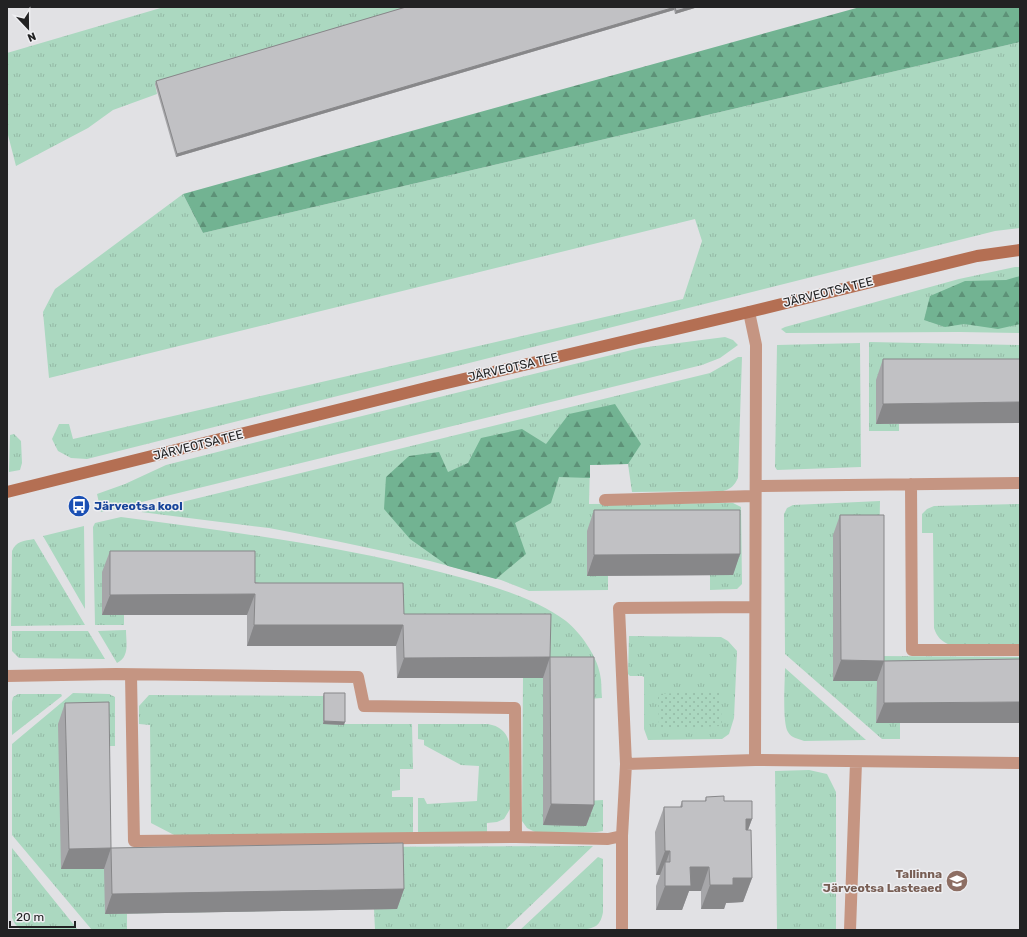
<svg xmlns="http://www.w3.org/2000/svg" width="1027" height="937" viewBox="0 0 1027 937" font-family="Rubik,sans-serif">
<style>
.grass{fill:url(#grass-tufts)}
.forest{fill:url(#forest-firs)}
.park{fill:url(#park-dots)}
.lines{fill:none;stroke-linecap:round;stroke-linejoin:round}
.street{stroke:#c59582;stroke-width:12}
.secondary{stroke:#b46f53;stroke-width:12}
.wall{fill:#a6a6a9}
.shaded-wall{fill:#878789}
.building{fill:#c1c1c4;stroke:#878789}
.labels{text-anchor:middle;stroke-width:3;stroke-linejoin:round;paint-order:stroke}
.street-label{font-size:12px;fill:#222223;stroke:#eeeef1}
.transit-label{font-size:12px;font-weight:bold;fill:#164399;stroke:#eeeef1;text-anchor:start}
.education-label{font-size:12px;font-weight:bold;fill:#785e54;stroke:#eeeef1;text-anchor:end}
</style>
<defs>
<pattern id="grass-tufts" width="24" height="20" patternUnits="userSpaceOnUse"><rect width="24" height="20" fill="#abd8c0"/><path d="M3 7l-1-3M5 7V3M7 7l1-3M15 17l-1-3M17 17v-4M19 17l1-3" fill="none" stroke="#93b9a5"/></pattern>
<pattern id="forest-firs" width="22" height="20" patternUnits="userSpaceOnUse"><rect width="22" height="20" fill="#72b392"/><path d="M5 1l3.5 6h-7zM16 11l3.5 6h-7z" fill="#5d9177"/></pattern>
<pattern id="park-dots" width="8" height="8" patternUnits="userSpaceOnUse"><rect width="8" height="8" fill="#abd8c0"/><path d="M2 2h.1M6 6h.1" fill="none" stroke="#93b9a5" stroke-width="1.8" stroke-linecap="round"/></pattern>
</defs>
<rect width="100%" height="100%" fill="#e1e1e4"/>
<path class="grass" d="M 164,7 L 415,7 L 155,84 L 157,94 L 113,110 L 88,128 L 16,166 L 7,131 L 7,53 Z
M 1020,42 L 1020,228 L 995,231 L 87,459 L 71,458 L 58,451 L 52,439 L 59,424 L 69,424 L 73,439 L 683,299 L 702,241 L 695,219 L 49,378 L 43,312 L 55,289 L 183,194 L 203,233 Z
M 1015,267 L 1020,267 L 1020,333 L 959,332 L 786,333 L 781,329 L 785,327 L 959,279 Z
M 725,337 L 733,340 L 738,345 L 720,358 L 702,365 L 101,512 L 97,494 L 125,484 L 166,465 L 309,429 L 640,348 Z
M 869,342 L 1020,345 L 1020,380 L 876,380 L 876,424 L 899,424 L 899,431 L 869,431 Z
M 860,343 L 861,467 L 777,470 L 775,467 L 777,345 Z
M 738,357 L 742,357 L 738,478 C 734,486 731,489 723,491 L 632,492 L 628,464 L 590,465 L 589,504 L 733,503 L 741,507 L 742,584 L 737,589 L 710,590 L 710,575 L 733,575 L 587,531 L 587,575 L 608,575 L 608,590 L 529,591 L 501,580 L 430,561 L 336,541 L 269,528 L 141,512 L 710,373 Z
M 14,434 L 21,441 L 22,463 L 20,470 L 9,472 L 10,435 Z
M 880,501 L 877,656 L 1020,657 L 1020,680 L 900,723 L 900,739 L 882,739 L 785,654 L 784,514 L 787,508 L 793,505 Z
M 1020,504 L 1020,645 L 950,645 C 941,641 937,637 934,628 L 933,533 L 922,533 L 922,514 L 927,509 L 934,506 Z
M 121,517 C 228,531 335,545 440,572 C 482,583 531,595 566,621 C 580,632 597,656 600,674 C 602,682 601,690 602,698 L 587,699 L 543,825 L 586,825 L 586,801 L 603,800 L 603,831 L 597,832 L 537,833 L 527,828 L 522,821 L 523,678 L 396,635 L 103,572 L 102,615 L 124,615 L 124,625 L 95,625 L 93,527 L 95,523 Z
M 84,526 L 85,609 L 43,536 Z
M 34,539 L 85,625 L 11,626 L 12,551 C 16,541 24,541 34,539 Z
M 126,630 C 126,642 130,657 117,663 L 98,631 Z
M 12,631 L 88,631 L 105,659 L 19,658 L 12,651 Z
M 629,636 L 721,637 L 728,641 L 737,651 L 734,718 L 729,734 L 722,739 L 648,740 L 644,729 L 644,677 L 642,676 L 630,676 L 628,674 Z
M 785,668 L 866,740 L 804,741 C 799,739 791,738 788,732 C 782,723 785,681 785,668 Z
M 73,693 L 109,694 L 115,697 L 115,746 L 102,746 L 103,848 L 593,846 L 505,930 L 375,930 L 374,909 L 105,914 L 127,914 L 127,930 L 92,930 L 12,835 L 12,744 Z
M 18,694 L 61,694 L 62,696 L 12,735 L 12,702 L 13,697 Z
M 149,695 L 323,696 L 323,724 L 412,724 L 413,769 L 400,769 L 400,790 L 392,791 L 392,797 L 413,797 L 413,835 L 178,837 L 151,823 L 150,725 L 139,724 L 139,706 Z
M 418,724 L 488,724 C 499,726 506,731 509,742 L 510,809 L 504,819 L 497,822 L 487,823 L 487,834 L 418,835 L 418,798 L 424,798 L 427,804 L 477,801 L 479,766 L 461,765 L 424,745 L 424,740 L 418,739 Z
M 809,770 L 827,774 L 836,792 L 836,930 L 777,930 L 775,771 Z
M 12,848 L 78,930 L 21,930 L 15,924 L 12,918 Z
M 598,857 L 603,859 L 603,912 C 602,918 600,923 596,926 C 583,934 536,930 520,930 Z"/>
<path class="forest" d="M 860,7 L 1020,7 L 1020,42 L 203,233 L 183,194 Z
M 1020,276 L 1020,324 L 998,329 L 964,324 L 945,327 L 924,320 L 930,296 L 965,281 L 1006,280 Z
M 615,404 L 641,444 L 628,464 L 590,465 L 590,478 L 559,477 L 551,503 L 515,523 L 526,554 L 496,579 L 448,566 L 410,539 L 384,509 L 386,477 L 409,456 L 439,452 L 448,472 L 468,463 L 481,438 L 522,429 L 546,444 L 569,414 Z"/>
<path class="park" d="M 720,691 L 722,726 L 659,729 L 658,694 Z"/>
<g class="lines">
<path class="street" d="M 911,484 L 912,650 L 1020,650
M 756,486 L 1020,483
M 605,500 L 755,496
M 131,675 L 134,841 L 516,837
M 7,676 L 116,674 L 358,677 L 364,706 L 515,708 L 516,837 L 608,839 L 622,836
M 755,760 L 1020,763
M 626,764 L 619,608 L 755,607
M 622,930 L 622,836 L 626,764 L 755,760 L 756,345 L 749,312
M 850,930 L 856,762"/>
<path class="secondary" d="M 7,492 L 434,386 L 749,312 L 977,256 L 1020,250"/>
</g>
<path class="wall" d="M 406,7 L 698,7 L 675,14 L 674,10 L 176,157 L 155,84 L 156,81 Z
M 883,359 L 1020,359 L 876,424 L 876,380 Z
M 594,510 L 740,554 L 733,575 L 587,576 L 587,531 Z
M 840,515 L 884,661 L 1020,659 L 876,723 L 877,681 L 833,681 L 833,535 Z
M 110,551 L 404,614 L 550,657 L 594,805 L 586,826 L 543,825 L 543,678 L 397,678 L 396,646 L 247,646 L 247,615 L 102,615 L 102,572 Z
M 324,693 L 344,725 L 323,724 L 323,696 Z
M 65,703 L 111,848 L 404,889 L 397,909 L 105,914 L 104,869 L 61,869 L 58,724 Z
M 706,797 L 724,801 L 752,819 L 748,830 L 752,878 L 743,902 L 726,903 L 724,909 L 701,909 L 701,891 L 689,891 L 682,910 L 656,910 L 656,886 L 660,875 L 656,875 L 655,832 L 664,807 L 680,807 L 682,801 L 705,801 Z"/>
<path class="shaded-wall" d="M 675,7 L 674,10 L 176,157 L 177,154 Z
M 689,7 L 698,7 L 675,14 L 676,11 Z
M 1020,402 L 1020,423 L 876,424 L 883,404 Z
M 740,554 L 733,575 L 587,576 L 594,555 Z
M 255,594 L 247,615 L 102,615 L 110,595 Z
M 254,625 L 403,625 L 396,646 L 247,646 Z
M 550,657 L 543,678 L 397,678 L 404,658 Z
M 841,660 L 884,661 L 877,681 L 833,681 Z
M 1020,702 L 1020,723 L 876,723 L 884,703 Z
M 324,721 L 345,722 L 344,725 L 323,724 Z
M 551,804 L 594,805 L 586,826 L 543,825 Z
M 746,819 L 752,819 L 743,843 Z
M 111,848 L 104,869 L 61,869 L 69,849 Z
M 665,851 L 670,851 L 665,865 L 665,862 L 660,875 L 656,875 Z
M 690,867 L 709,867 L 701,891 L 689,891 L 682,910 L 656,910 L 665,886 Z
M 733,878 L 752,878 L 743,902 L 726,903 L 724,909 L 701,909 L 710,885 Z
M 404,889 L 397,909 L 105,914 L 112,894 Z"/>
<path class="building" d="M 406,7 L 675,7 L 177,154 L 156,81 Z
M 675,7 L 689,7 L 676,11 Z
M 883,359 L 1020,359 L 1020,402 L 883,404 Z
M 594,510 L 740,510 L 740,554 L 594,555 Z
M 840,515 L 884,515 L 884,661 L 1020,659 L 1020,702 L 884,703 L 884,661 L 841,660 Z
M 110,551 L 255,551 L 255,583 L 403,583 L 404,614 L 551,614 L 550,657 L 404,658 L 403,625 L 254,625 L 255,594 L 110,595 Z
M 550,657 L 594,657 L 594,805 L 551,804 Z
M 324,693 L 345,693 L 345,722 L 324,721 Z
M 109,702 L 111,848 L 69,849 L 65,703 Z
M 724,796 L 724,801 L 752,801 L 752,819 L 746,819 L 746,830 L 751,830 L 752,878 L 733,878 L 733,885 L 710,885 L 709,867 L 690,867 L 691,886 L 665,886 L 665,862 L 670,862 L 670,851 L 665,851 L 664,807 L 682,807 L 682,801 L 706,801 L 706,797 Z
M 403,843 L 404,889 L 112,894 L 111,848 Z"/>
<defs>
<g id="bus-disc" transform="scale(1.15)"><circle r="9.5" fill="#1a4fb4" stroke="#eeeef1"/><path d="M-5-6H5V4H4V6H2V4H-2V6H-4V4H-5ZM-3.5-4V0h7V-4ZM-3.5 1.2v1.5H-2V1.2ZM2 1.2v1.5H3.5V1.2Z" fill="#fff"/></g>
<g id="school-disc" transform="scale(1.15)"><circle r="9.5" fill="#8d6e63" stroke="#eeeef1"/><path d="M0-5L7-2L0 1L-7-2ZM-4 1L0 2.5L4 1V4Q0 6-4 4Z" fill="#fff"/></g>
</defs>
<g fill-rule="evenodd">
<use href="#bus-disc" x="79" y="506"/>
<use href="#school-disc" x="957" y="881"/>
</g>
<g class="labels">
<g class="street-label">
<text transform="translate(828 292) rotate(-14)" y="4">JÄRVEOTSA TEE</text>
<text transform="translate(513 367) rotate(-13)" y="4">JÄRVEOTSA TEE</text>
<text transform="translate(198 445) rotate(-14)" y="4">JÄRVEOTSA TEE</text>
</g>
<g class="transit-label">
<text x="94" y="510">Järveotsa kool</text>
</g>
<g class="education-label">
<text x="942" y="878">Tallinna<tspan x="942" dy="14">Järveotsa Lasteaed</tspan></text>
</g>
</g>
<rect width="1027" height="937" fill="none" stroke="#222223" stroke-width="16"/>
<g transform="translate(28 28) rotate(158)" stroke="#eeeef1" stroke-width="3" paint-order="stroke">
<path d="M0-3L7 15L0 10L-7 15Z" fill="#222223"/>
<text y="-6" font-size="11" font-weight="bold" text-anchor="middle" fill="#222223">N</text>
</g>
<path d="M10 921v6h65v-6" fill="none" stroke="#222223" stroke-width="2"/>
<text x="16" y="921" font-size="12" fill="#222223" stroke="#eeeef1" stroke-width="3" paint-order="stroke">20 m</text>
</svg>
